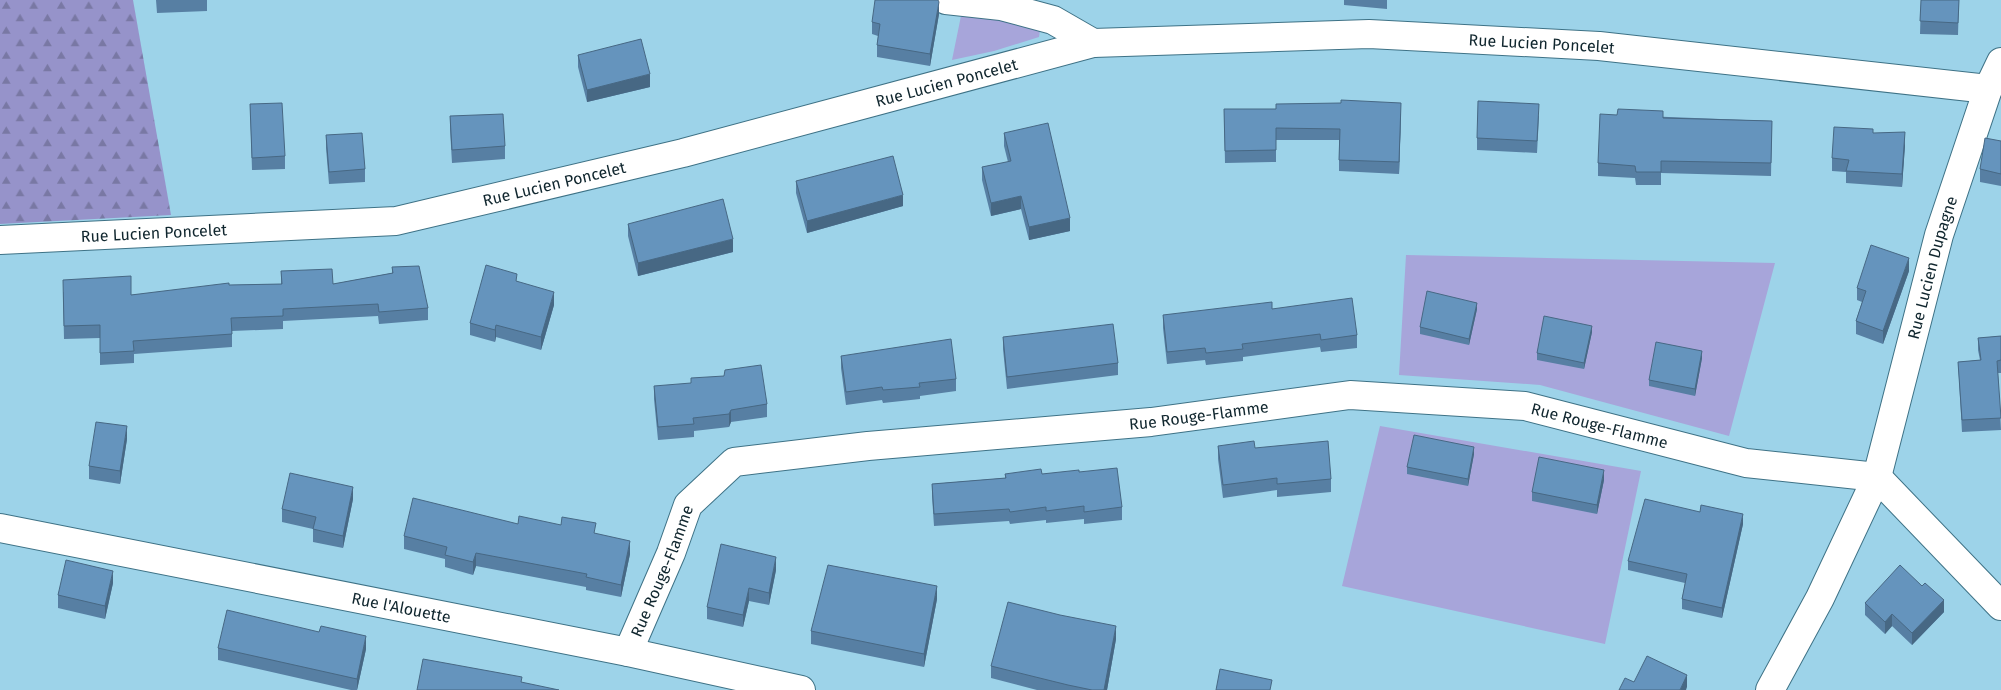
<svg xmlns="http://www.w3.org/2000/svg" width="2001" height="690" viewBox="0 0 2001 690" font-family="'Fira Sans',sans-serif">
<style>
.green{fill:#a7a5da}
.forest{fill:url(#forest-firs)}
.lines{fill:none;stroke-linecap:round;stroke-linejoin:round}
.minor-casing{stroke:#3e7286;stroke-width:30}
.minor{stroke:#fff;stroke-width:28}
.wall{fill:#577fa3}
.shaded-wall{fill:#476884}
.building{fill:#6594bd;stroke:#476884}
.labels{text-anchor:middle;stroke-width:5;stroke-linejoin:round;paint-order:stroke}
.street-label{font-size:16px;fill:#10262e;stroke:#d4effa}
</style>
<defs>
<pattern id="forest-firs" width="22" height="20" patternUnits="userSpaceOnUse" patternTransform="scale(1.25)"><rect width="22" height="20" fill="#9693ca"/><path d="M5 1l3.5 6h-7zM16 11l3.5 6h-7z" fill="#7978a4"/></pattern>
</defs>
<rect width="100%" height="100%" fill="#9dd3e9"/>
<path class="green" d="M 962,11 L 990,13 L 1040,30 L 1039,37 L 994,51 L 952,60 Z
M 1406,255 L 1775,263 L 1729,436 L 1540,385 L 1399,375 Z
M 1380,426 L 1641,471 L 1605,644 L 1342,586 Z"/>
<path class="forest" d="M 0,0 L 133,0 L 171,215 L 0,224 Z"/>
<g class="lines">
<g class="minor-casing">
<g id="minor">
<path d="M 946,0 L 1001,6 L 1053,20 L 1093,43"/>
<path id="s1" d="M 0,240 L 396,221 L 683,153 L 1093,43 L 1369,34 L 1599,46 L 1988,89"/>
<path d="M 1877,477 L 2001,606"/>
<path id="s2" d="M 0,528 L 628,652 L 801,690"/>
<path id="s3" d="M 628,652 L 671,553 L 688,505 L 734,462 L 868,446 L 1151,422 L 1350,395 L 1525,406 L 1746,463 L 1877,477"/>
<path id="s4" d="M 1770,690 L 1820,598 L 1877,477 L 1939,235 L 1988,89 L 2001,62"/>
</g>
</g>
<use href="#minor" class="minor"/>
</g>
<path class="wall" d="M 156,0 L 207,0 L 207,11 L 157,13 Z
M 1344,0 L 1387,0 L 1387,9 L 1344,5 Z
M 1921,0 L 1959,0 L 1958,35 L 1920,34 Z
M 939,14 L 930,66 L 877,57 L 877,45 L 878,36 L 872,34 L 872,22 Z
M 578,55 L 650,87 L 587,102 L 578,67 Z
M 250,104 L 285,156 L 285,169 L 252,170 Z
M 1224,109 L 1401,114 L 1399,174 L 1339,171 L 1339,140 L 1276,140 L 1276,162 L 1225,163 Z
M 1617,115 L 1772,121 L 1771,176 L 1661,173 L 1661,185 L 1636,185 L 1635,178 L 1598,176 L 1598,163 Z
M 450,116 L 505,146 L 505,159 L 452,163 L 450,129 Z
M 1539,116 L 1537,153 L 1477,150 L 1477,138 Z
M 1004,133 L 1070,231 L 1029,240 L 1021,209 L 991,216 L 982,180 L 982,167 L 1008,162 L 1004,146 Z
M 1873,133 L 1905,145 L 1902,187 L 1846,183 L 1846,172 L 1832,171 L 1832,158 Z
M 326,135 L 365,169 L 365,182 L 329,184 L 326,148 Z
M 2001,141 L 2001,186 L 1980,182 L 1980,169 Z
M 796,181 L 903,206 L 807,233 L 796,193 Z
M 628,224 L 733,252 L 638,276 L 628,236 Z
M 392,267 L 428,308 L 428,320 L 379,324 L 378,316 L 283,321 L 283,329 L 232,331 L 232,347 L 134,354 L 134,363 L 100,365 L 100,338 L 64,339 L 63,292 L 131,295 L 229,285 L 281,284 L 281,271 L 333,284 L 392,273 Z
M 1909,271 L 1883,344 L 1856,334 L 1856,321 L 1862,302 L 1857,300 L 1857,288 Z
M 517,281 L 554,305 L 541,350 L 496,337 L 495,342 L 470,335 L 470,323 Z
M 1272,309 L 1357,335 L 1357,348 L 1321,352 L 1320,347 L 1243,357 L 1243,361 L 1206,365 L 1205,360 L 1167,364 L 1163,328 L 1163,315 Z
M 1477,309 L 1469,345 L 1420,334 L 1420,327 Z
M 1592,332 L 1584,369 L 1537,360 L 1537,353 Z
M 2001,336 L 2001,373 L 1998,373 L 2001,430 L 1962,432 L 1958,362 L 1980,360 L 1978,350 L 1978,338 Z
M 1003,337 L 1118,363 L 1118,375 L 1007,389 L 1003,349 Z
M 841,356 L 956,379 L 956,391 L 920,396 L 920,399 L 883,403 L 882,400 L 846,405 L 841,368 Z
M 1702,358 L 1695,396 L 1649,386 L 1649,380 Z
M 654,386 L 767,404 L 767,417 L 731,422 L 729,427 L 694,431 L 694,437 L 658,440 L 654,399 Z
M 127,439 L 120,484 L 89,479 L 89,466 Z
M 1218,446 L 1255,448 L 1331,479 L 1331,492 L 1277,497 L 1277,490 L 1223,498 L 1218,459 Z
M 1474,454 L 1468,486 L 1407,474 L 1407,467 Z
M 1079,472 L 1122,507 L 1122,520 L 1084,524 L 1084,519 L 1046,523 L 1046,520 L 1010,524 L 1009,521 L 934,526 L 932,496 L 932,484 L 1005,478 L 1005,474 L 1042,474 Z
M 1604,480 L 1597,514 L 1532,501 L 1532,492 Z
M 353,499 L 343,548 L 313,542 L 313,529 L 282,522 L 282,509 Z
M 1700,512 L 1743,524 L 1722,618 L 1682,609 L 1682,599 L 1685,583 L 1628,570 L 1628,561 Z
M 518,524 L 596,534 L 630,554 L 621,597 L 586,590 L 586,587 L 476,566 L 473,575 L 445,567 L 445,559 L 404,549 L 404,536 Z
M 776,570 L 769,605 L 749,601 L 743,627 L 707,619 L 707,607 Z
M 113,583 L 105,619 L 58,608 L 58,595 Z
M 937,599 L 924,667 L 811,644 L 811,631 Z
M 1865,603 L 1944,612 L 1912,645 L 1892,626 L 1885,634 L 1865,615 Z
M 1116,639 L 1107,690 L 1037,690 L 991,678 L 991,666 Z
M 218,648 L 366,649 L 357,690 L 351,690 L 218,660 Z"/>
<path class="shaded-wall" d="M 939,2 L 939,14 L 930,66 L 930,54 Z
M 650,74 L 650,87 L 587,102 L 587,90 Z
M 1401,103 L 1401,114 L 1399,174 L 1399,162 Z
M 1905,132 L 1905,145 L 1902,187 L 1902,174 Z
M 903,195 L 903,206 L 807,233 L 807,221 Z
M 1021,196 L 1021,209 L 991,216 L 991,203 Z
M 1070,218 L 1070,231 L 1029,240 L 1029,227 Z
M 733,239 L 733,252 L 638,276 L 638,263 Z
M 1909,258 L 1909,271 L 1883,344 L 1883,331 Z
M 554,292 L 554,305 L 541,350 L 541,337 Z
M 1477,303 L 1477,309 L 1469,345 L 1469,339 Z
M 496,325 L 496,337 L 495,342 L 495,330 Z
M 1592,326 L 1592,332 L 1584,369 L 1584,363 Z
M 1702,351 L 1702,358 L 1695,396 L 1695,389 Z
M 731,410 L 731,422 L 729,427 L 729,414 Z
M 127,426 L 127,439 L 120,484 L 120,471 Z
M 1474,447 L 1474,454 L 1468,486 L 1468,479 Z
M 1604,470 L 1604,480 L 1597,514 L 1597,505 Z
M 353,487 L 353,499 L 343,548 L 343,536 Z
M 1743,514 L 1743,524 L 1722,618 L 1722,608 Z
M 630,541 L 630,554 L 621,597 L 621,585 Z
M 476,553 L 476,566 L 473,575 L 473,562 Z
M 776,557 L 776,570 L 769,605 L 769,593 Z
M 113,571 L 113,583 L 105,619 L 105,606 Z
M 937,586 L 937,599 L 924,667 L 924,654 Z
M 749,588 L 749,601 L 743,627 L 743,615 Z
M 1944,600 L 1944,612 L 1912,645 L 1912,633 Z
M 1892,614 L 1892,626 L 1885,634 L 1885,622 Z
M 1116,626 L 1116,639 L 1107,690 L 1104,690 Z
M 366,636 L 366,649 L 357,690 L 357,679 Z
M 1687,675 L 1687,687 L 1686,690 L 1680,690 Z"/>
<path class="building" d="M 875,0 L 938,0 L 939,2 L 930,54 L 877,45 L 880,24 L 872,22 Z
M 1921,0 L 1959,0 L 1958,23 L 1920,21 Z
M 641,39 L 650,74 L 587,90 L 578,55 Z
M 1341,100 L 1401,103 L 1399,162 L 1339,160 L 1340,129 L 1276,128 L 1276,150 L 1225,151 L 1224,109 L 1276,109 L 1276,104 L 1341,103 Z
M 1478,101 L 1539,104 L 1537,141 L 1477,138 Z
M 282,103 L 285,156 L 252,158 L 250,104 Z
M 1618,109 L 1663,111 L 1663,118 L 1772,121 L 1771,163 L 1661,161 L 1661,172 L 1636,172 L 1635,166 L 1598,163 L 1600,114 L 1617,115 Z
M 503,114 L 505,146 L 452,150 L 450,116 Z
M 1048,123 L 1070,218 L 1029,227 L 1021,196 L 991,203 L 982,167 L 1011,161 L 1004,133 Z
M 1834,127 L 1873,129 L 1873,133 L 1905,132 L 1902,174 L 1846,171 L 1849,160 L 1832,158 Z
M 362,133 L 365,169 L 329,172 L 326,135 Z
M 1985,138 L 2001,141 L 2001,174 L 1980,169 Z
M 893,156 L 903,195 L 807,221 L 796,181 Z
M 723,199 L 733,239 L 638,263 L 628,224 Z
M 1871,245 L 1909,258 L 1883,331 L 1856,321 L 1866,291 L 1857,288 Z
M 486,265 L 517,274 L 516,281 L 554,292 L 541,337 L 496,325 L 495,330 L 470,323 Z
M 419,266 L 428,308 L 379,312 L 378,304 L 283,309 L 283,316 L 231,318 L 232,334 L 133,341 L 134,351 L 100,353 L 100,325 L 64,326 L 63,280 L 131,276 L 131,295 L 229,283 L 229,285 L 282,284 L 281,271 L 332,269 L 333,284 L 393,273 L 392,267 Z
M 1427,291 L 1477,303 L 1469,339 L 1420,327 Z
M 1352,298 L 1357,335 L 1321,340 L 1320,334 L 1242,344 L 1243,349 L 1206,353 L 1205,348 L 1167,352 L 1163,315 L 1272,302 L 1272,309 Z
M 1544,316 L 1592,326 L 1584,363 L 1537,353 Z
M 1113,324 L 1118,363 L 1007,377 L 1003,337 Z
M 2001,336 L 2001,360 L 1997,361 L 2001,418 L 1962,420 L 1958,362 L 1981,360 L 1978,338 Z
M 951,339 L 956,379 L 919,383 L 920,387 L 883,390 L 882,387 L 846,392 L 841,356 Z
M 1656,342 L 1702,351 L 1695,389 L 1649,380 Z
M 761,365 L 767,404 L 731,410 L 729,414 L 693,418 L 694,424 L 658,427 L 654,386 L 691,383 L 691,378 L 724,376 L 725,370 Z
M 96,422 L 127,426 L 120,471 L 89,466 Z
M 1414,435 L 1474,447 L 1468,479 L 1407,467 Z
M 1254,441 L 1255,448 L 1328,441 L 1331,479 L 1277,484 L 1277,478 L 1223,485 L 1218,446 Z
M 1539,457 L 1604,470 L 1597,505 L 1532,492 Z
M 1117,468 L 1122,507 L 1084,512 L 1084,506 L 1046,511 L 1046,507 L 1010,512 L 1009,509 L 934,514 L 932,484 L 1006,478 L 1005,474 L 1041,469 L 1042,474 L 1079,470 L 1079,472 Z
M 290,473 L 353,487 L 343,536 L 313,529 L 316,517 L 282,509 Z
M 413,498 L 518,524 L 519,516 L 561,525 L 562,517 L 596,523 L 594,533 L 630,541 L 621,585 L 586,577 L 587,574 L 476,553 L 473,562 L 445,555 L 447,547 L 404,536 Z
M 1645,499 L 1700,512 L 1701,505 L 1743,514 L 1722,608 L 1682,599 L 1687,574 L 1628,561 Z
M 721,544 L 776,557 L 769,593 L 749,588 L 743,615 L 707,607 Z
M 66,560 L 113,571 L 105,606 L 58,595 Z
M 828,565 L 937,586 L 924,654 L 811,631 Z
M 1900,565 L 1922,586 L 1925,583 L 1944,600 L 1912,633 L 1892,614 L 1885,622 L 1865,603 Z
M 1008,602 L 1060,615 L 1116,626 L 1104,690 L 1092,690 L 1068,685 L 991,666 Z
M 227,610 L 319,632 L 321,626 L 366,636 L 357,679 L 218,648 Z
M 1647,656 L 1687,675 L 1680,690 L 1619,690 L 1625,678 L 1634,682 Z
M 423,659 L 522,677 L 521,682 L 559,690 L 417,690 Z
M 1220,669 L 1272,680 L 1270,690 L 1216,690 Z"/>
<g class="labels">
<g class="street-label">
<text dy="6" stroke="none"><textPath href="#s1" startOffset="1565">Rue Lucien Poncelet</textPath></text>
<text dy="6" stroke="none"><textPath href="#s1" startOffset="964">Rue Lucien Poncelet</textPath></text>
<text dy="6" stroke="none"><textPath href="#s1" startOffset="559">Rue Lucien Poncelet</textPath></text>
<text dy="6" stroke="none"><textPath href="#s1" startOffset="154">Rue Lucien Poncelet</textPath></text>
<text dy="6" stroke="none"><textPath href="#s4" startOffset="455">Rue Lucien Dupagne</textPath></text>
<text dy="6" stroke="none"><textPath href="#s3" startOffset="689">Rue Rouge-Flamme</textPath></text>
<text dy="6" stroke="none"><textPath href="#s3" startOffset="1094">Rue Rouge-Flamme</textPath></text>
<text dy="6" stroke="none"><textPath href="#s3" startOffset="88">Rue Rouge-Flamme</textPath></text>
<text dy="6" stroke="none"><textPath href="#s2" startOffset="409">Rue l'Alouette</textPath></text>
</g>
</g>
</svg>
